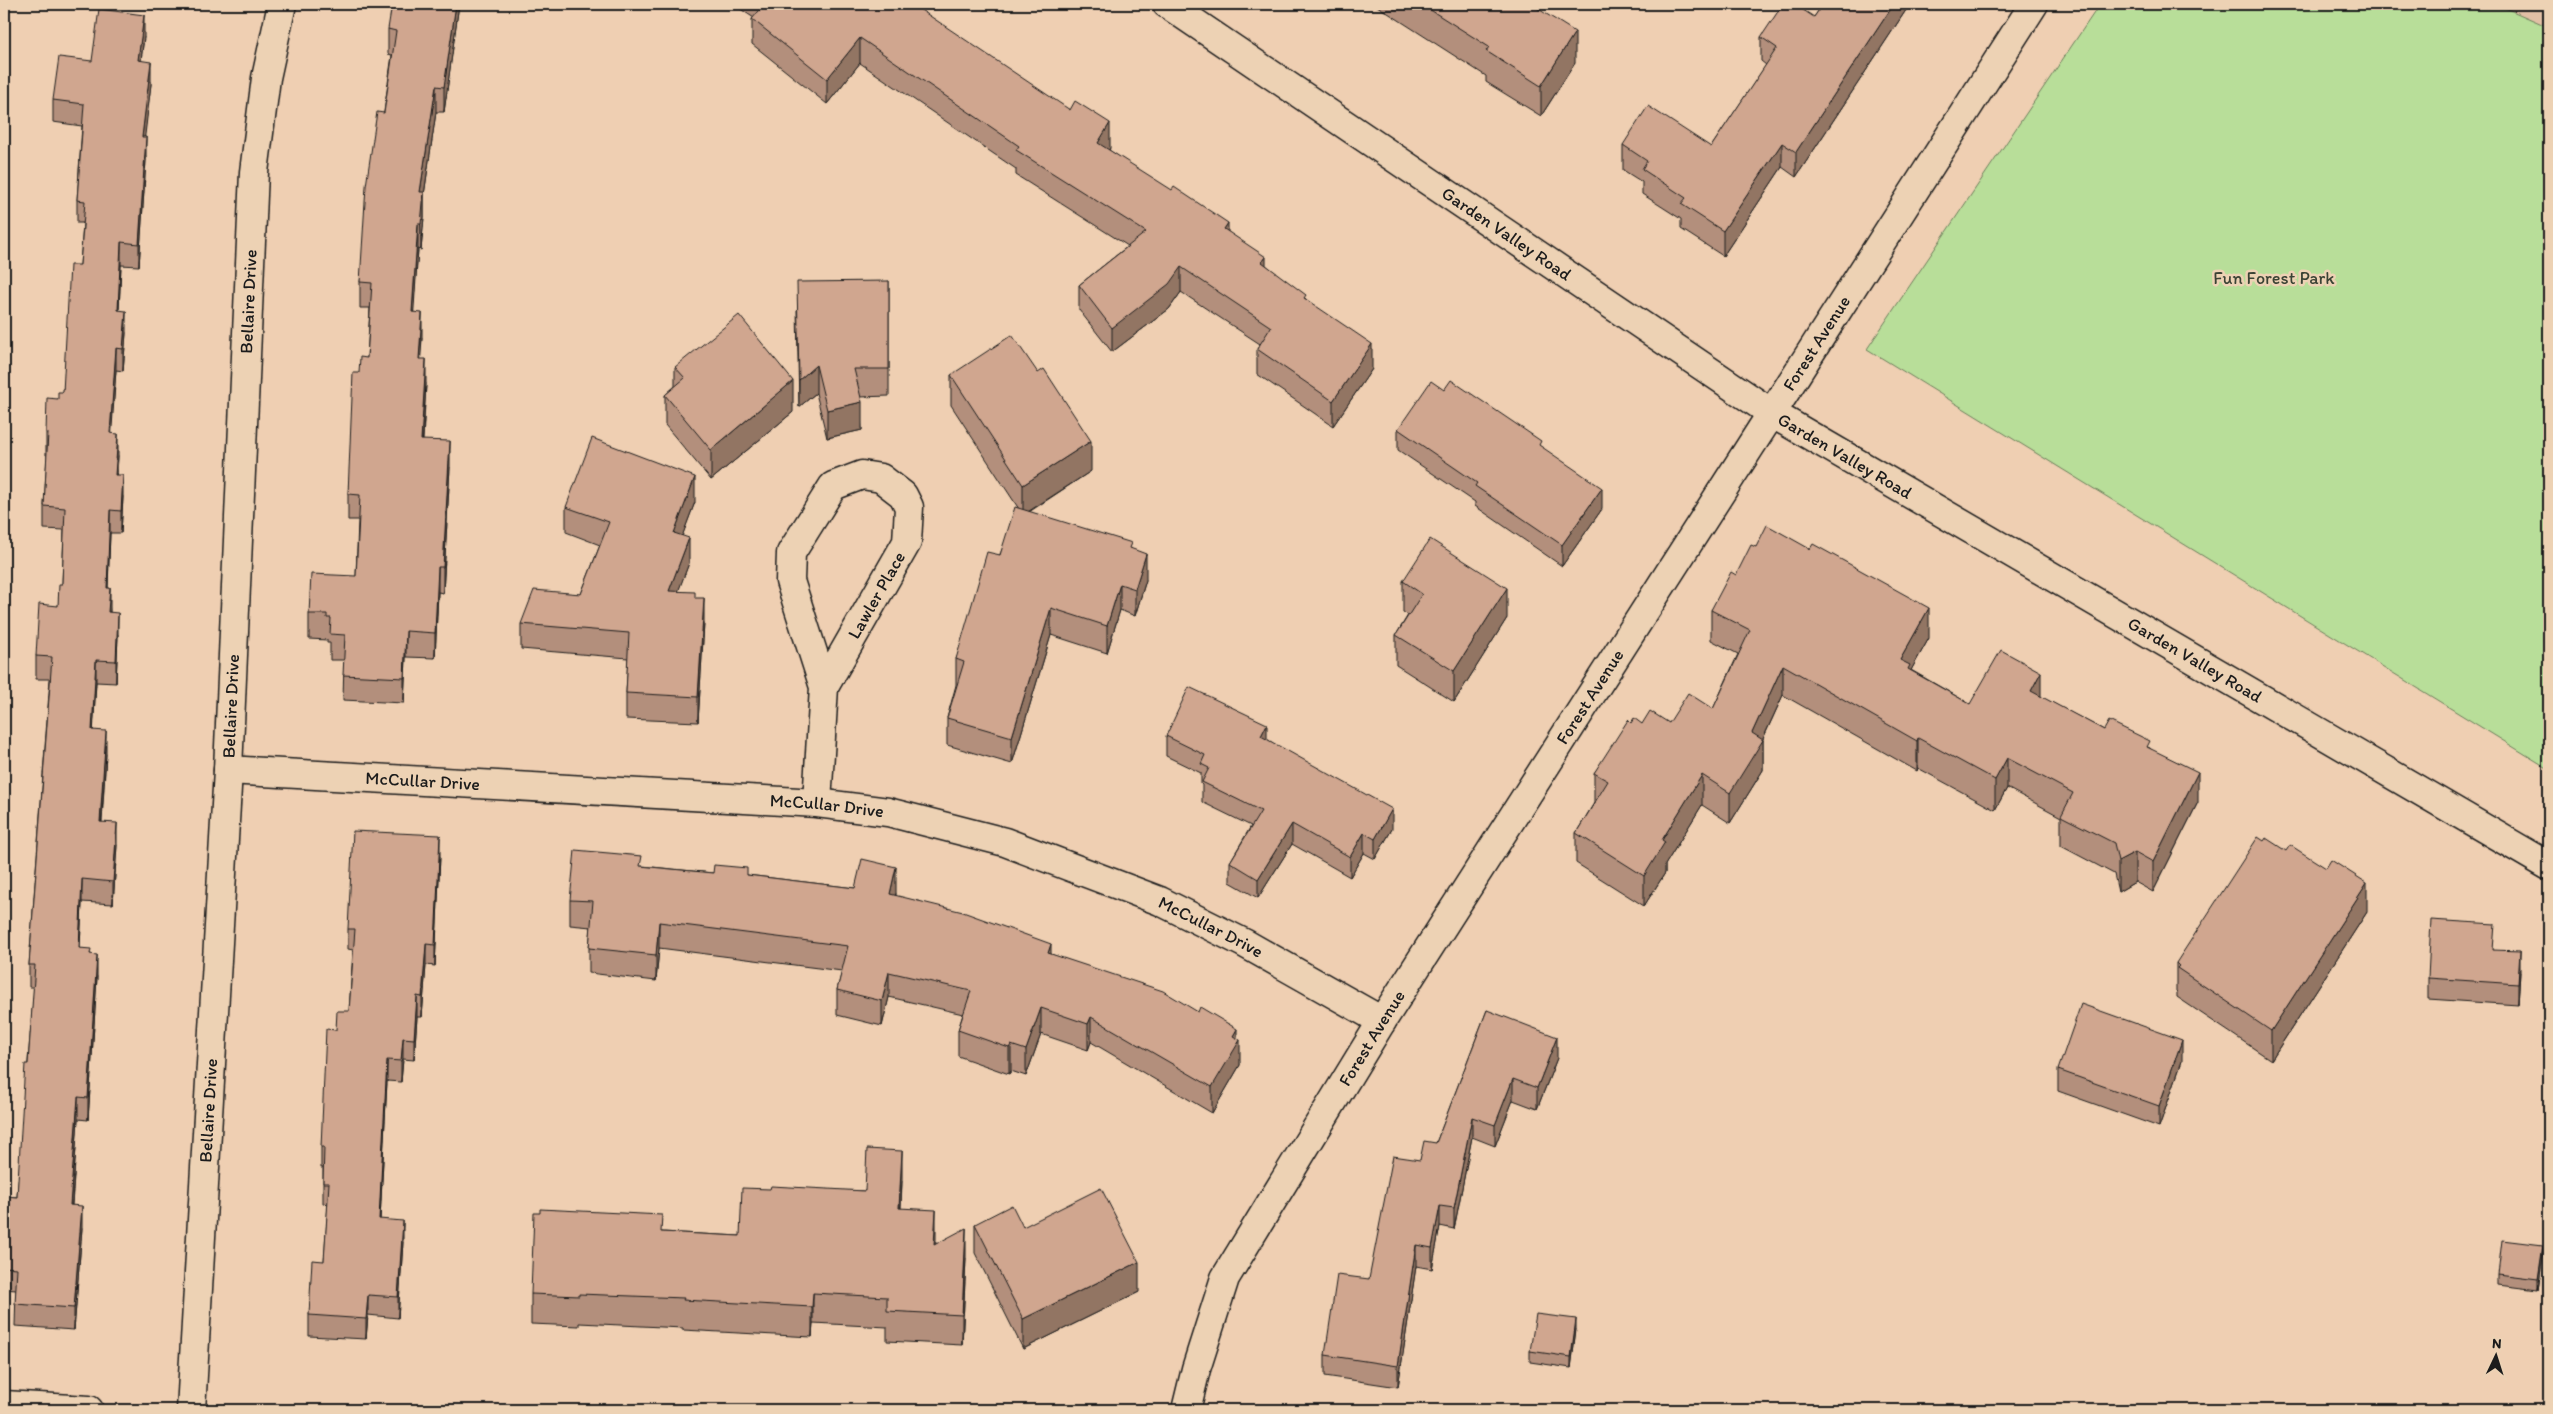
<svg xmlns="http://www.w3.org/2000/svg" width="2553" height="1414" viewBox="0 0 2553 1414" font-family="Itim,sans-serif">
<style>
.built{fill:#e2c0a5}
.green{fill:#b8de99;stroke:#6a7d5a}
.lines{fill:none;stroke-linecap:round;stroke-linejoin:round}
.minor-casing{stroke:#1c1c1c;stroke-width:31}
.minor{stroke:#edd2b4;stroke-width:28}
.wall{fill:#b38f7b;stroke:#1c1c1c}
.shaded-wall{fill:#927464;stroke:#1c1c1c}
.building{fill:#d0a68f;stroke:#1c1c1c}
.labels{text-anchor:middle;stroke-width:5;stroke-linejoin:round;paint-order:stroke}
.street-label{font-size:18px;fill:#1c1c1c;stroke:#edd2b4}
.park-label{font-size:18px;fill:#3b4335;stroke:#edd2b4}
</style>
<rect width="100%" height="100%" fill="#efcfb2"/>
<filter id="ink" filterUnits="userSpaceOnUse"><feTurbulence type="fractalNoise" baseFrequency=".02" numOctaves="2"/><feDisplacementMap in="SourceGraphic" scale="10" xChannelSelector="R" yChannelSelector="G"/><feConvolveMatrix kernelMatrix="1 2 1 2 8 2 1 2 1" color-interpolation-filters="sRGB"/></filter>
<g filter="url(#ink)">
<path class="built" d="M 2496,4 L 2549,4 L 2549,27 Z"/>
<path class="green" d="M 2100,4 L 2496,4 L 2549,27 L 2549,769 L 1867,349 Z"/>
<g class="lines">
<g class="minor-casing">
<g id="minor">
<path id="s1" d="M 1167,4 L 1773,414 L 2549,866"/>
<path id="s2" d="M 228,770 L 817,803 L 888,812 L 1005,842 L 1160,901 L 1244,943 L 1382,1021"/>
<path id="s3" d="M 817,803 L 824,687 L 907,542 L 909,507 L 903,495 L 881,478 L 862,475 L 833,486 L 791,553 L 790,581 L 824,687"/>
<path d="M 4,1405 L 89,1410"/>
<path id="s4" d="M 191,1410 L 228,770 L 254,172 L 266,78 L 282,4"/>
<path id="s5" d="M 1186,1410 L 1196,1369 L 1225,1278 L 1382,1021 L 2034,4"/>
</g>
</g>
<use href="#minor" class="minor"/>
</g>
<path class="wall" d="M 459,4 L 444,112 L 436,112 L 424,195 L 424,217 L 421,250 L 418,249 L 413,312 L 422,338 L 420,359 L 426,384 L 423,440 L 450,467 L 443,593 L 438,592 L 435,658 L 406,657 L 404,703 L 343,700 L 344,660 L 330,660 L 330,643 L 327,643 L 327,640 L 309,639 L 309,614 L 356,576 L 358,520 L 348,520 L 348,494 L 359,373 L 367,358 L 370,308 L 360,308 L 360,282 L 392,55 L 388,54 L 388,29 Z
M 733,4 L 912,4 L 1110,148 L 1109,150 L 1228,232 L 1266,265 L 1306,299 L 1372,369 L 1333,426 L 1257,374 L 1257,349 L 1260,344 L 1181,292 L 1169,309 L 1112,352 L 1079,310 L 1079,285 L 1128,246 L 1016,175 L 1016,169 L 860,63 L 827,104 L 752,44 L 752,19 L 754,18 Z
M 1374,4 L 1539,4 L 1539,9 L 1575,63 L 1541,116 L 1486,82 L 1486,76 Z
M 1823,4 L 1910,4 L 1796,177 L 1782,167 L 1723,256 L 1681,229 L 1681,219 L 1642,194 L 1642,182 L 1623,170 L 1623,145 L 1711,147 L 1766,65 L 1761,61 L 1761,37 L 1814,17 Z
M 144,37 L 141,60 L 151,84 L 144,137 L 146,160 L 139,266 L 121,265 L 119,310 L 126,333 L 123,371 L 116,370 L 111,433 L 118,456 L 117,475 L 123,497 L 121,533 L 110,533 L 108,588 L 110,612 L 118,635 L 116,683 L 96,682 L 93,730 L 106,754 L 102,822 L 117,845 L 113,904 L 82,902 L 80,948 L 91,954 L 97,977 L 88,1120 L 78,1119 L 72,1205 L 82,1228 L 74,1330 L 15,1326 L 16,1290 L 4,1289 L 4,1196 L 17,1197 L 34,987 L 29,987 L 29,965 L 50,679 L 36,679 L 36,656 L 58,606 L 62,584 L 64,530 L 44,529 L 44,506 L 47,455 L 46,455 L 46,433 L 58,399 L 63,392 L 80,265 L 83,223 L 77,223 L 77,200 L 82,126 L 53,122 L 53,100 Z
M 889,281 L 889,396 L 860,397 L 862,430 L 827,438 L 816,393 L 799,407 L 797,310 Z
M 675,367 L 793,412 L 711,480 L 665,425 L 665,395 L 675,386 Z
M 951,375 L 1091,471 L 1029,512 L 1132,549 L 1146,580 L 1135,616 L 1120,610 L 1107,653 L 1051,635 L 1012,764 L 947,745 L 947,718 L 956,685 L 956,659 L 1019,509 L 951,405 Z
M 1444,390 L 1541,447 L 1602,509 L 1562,566 L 1475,506 L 1475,502 L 1398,450 L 1398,429 Z
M 695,502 L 682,536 L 689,563 L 678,591 L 695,598 L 704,623 L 698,722 L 626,719 L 626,693 L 628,658 L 521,649 L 521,624 L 581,594 L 600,545 L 566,532 L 566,507 Z
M 1736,575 L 1929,638 L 1911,670 L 1970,704 L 2041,697 L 2104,730 L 2150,748 L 2198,802 L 2153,892 L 2135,882 L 2118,892 L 2114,874 L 2061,846 L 2061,817 L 2007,788 L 1995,810 L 1918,768 L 1917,771 L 1783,695 L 1763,739 L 1763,770 L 1730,823 L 1702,805 L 1665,865 L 1665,873 L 1644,906 L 1576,863 L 1576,833 L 1594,803 L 1594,773 L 1631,723 L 1642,724 L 1669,723 L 1713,709 L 1738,654 L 1711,640 L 1711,610 Z
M 1403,581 L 1507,618 L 1454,702 L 1396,665 L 1396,635 L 1408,615 L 1403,612 Z
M 1166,736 L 1267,739 L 1392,829 L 1375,859 L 1364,853 L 1350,877 L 1292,844 L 1258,898 L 1230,882 L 1230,862 L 1251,826 L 1202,802 L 1202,785 L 1201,784 L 1201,773 L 1166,756 Z
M 440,856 L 435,966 L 426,965 L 422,1017 L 417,1017 L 414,1060 L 403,1059 L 401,1082 L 387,1081 L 380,1219 L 403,1242 L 398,1318 L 368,1315 L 366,1339 L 309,1336 L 309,1315 L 324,1261 L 328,1204 L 323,1203 L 323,1168 L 321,1168 L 321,1147 L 336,1030 L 349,1011 L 353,950 L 348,949 L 348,929 Z
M 642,866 L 713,873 L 747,875 L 896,893 L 896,896 L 1051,954 L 1237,1038 L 1240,1065 L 1212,1113 L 1091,1042 L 1088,1050 L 1041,1034 L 1026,1076 L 1011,1071 L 1009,1074 L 958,1056 L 958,1030 L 963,1014 L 889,997 L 882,1026 L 837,1015 L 837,990 L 842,971 L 659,948 L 656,981 L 589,973 L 589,948 L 591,927 L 570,925 L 570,900 Z
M 2367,912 L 2271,1060 L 2177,997 L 2177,993 L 2176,992 L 2176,963 Z
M 2494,950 L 2520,972 L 2518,1005 L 2428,999 L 2428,978 Z
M 1487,1010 L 1557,1058 L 1537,1109 L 1513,1100 L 1495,1146 L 1472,1137 L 1454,1229 L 1440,1226 L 1432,1269 L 1416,1266 L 1398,1387 L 1325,1376 L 1325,1355 L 1369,1279 L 1420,1160 L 1436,1143 Z
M 2182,1061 L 2159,1127 L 2058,1091 L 2058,1070 Z
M 902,1181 L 901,1208 L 936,1244 L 966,1258 L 962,1345 L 887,1341 L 887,1327 L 813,1323 L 812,1337 L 683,1330 L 683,1328 L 579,1323 L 579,1326 L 531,1324 L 531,1294 L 662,1232 L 740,1236 L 770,1189 L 865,1191 Z
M 975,1224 L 1023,1227 L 1139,1292 L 1023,1349 L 975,1253 Z
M 2543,1255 L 2538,1290 L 2498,1285 L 2498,1274 Z
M 1576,1329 L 1571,1368 L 1530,1362 L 1530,1351 Z"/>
<path class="shaded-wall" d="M 456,4 L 459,4 L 444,112 L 444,87 Z
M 1533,4 L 1539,4 L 1539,25 L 1532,5 Z
M 1894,4 L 1910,4 L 1796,177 L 1796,152 Z
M 144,15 L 144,37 L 138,82 L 138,60 Z
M 1575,32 L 1575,63 L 1541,116 L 1541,86 Z
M 860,38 L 860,63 L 827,104 L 827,79 Z
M 151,62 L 151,84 L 142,160 L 142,137 Z
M 436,86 L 436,112 L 424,195 L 424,217 L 421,250 L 420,192 Z
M 1110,123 L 1110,148 L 1098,168 L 1098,143 Z
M 146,137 L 146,160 L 139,266 L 139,244 Z
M 1782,143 L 1782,167 L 1723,256 L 1723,231 Z
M 1228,223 L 1228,248 L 1224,229 Z
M 418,224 L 418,249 L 412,337 L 412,312 Z
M 121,242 L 121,265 L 118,332 L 118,310 Z
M 1266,257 L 1266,281 L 1262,262 Z
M 1181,267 L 1181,292 L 1169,309 L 1112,352 L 1112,328 Z
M 126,311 L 126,333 L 123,371 L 123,349 Z
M 422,313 L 422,338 L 419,384 L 419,359 Z
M 1372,344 L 1372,369 L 1333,426 L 1333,401 Z
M 116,348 L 116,370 L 110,456 L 110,433 Z
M 426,359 L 426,384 L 421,465 L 421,440 Z
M 816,365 L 816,393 L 799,407 L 799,380 Z
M 793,381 L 793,412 L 711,480 L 711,450 Z
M 862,402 L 862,430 L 827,438 L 827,410 Z
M 118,434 L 118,456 L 115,497 L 115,475 Z
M 450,441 L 450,467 L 443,593 L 443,567 Z
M 1091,441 L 1091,471 L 1023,515 L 1023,485 Z
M 123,475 L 123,497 L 121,533 L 121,511 Z
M 695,477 L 695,502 L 674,558 L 674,533 Z
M 1602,488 L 1602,509 L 1562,566 L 1562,545 Z
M 110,510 L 110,533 L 107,610 L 107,588 Z
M 689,538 L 689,563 L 669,616 L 669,591 Z
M 1146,554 L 1146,580 L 1135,616 L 1135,589 Z
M 438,567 L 438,592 L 435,658 L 435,633 Z
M 1120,584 L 1120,610 L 1107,653 L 1107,626 Z
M 110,588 L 110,610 L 108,634 L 108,612 Z
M 1507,588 L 1507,618 L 1454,702 L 1454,671 Z
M 704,598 L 704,623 L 698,722 L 698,697 Z
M 1051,608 L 1051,635 L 1012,764 L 1012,737 Z
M 1929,608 L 1929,638 L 1910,672 L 1900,660 Z
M 118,613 L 118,635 L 116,683 L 116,661 Z
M 406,631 L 406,657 L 404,703 L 404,678 Z
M 96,660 L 96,682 L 92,753 L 92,730 Z
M 1783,665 L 1783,695 L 1761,743 L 1763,740 L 1763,770 L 1730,823 L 1730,793 L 1752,733 Z
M 2041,672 L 2041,702 L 2031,691 Z
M 1267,724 L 1267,744 L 1261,736 Z
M 106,731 L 106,754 L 100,844 L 100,822 Z
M 1918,738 L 1918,768 L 1917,771 L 1917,741 Z
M 2007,758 L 2007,788 L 1995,810 L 1995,780 Z
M 2198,772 L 2198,802 L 2153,892 L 2153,862 Z
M 1702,775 L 1702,805 L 1665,865 L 1665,873 L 1644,906 L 1644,876 L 1662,840 Z
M 1392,809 L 1392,829 L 1375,859 L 1375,839 Z
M 117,823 L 117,845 L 113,904 L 113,882 Z
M 1292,824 L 1292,844 L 1258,898 L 1258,879 Z
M 1364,833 L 1364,853 L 1350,877 L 1350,857 Z
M 440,835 L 440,856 L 435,966 L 435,945 Z
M 2135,852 L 2135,882 L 2118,892 L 2118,861 Z
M 896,867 L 896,893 L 890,920 L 890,894 Z
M 82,879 L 82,902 L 79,971 L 79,948 Z
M 2367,883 L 2367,912 L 2271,1060 L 2271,1031 Z
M 659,922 L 659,948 L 656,981 L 656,955 Z
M 426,944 L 426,965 L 422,1017 L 422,997 Z
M 1051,944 L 1051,970 L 1048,953 Z
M 2520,951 L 2520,972 L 2518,1005 L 2518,984 Z
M 97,955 L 97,977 L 88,1120 L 88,1098 Z
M 889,972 L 889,997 L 882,1026 L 882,1001 Z
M 417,996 L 417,1017 L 414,1060 L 414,1039 Z
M 1041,1008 L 1041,1034 L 1026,1076 L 1026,1050 Z
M 1091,1017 L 1091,1042 L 1088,1050 L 1088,1024 Z
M 1237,1029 L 1237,1045 L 1240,1040 L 1240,1065 L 1212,1113 L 1212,1087 L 1233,1036 Z
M 1557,1037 L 1557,1058 L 1537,1109 L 1537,1088 Z
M 403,1038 L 403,1059 L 401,1082 L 401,1061 Z
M 2182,1040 L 2182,1061 L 2159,1127 L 2159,1106 Z
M 1011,1045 L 1011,1071 L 1009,1074 L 1009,1048 Z
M 387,1060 L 387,1081 L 379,1240 L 379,1219 Z
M 1513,1079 L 1513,1100 L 1495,1146 L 1495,1125 Z
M 78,1097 L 78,1119 L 70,1228 L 70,1205 Z
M 1472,1117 L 1472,1137 L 1454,1229 L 1454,1208 Z
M 902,1151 L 902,1181 L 899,1238 L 899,1208 Z
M 82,1206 L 82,1228 L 74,1330 L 74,1308 Z
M 1440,1206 L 1440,1226 L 1432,1269 L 1432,1248 Z
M 936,1210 L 936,1239 L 934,1274 L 934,1245 Z
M 403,1221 L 403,1242 L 398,1318 L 398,1297 Z
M 966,1228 L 966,1258 L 962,1345 L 962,1315 Z
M 1416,1245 L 1416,1266 L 1398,1387 L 1398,1366 Z
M 2543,1245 L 2543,1255 L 2538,1290 L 2538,1279 Z
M 1139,1262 L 1139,1292 L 1023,1349 L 1023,1319 Z
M 813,1293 L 813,1323 L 812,1337 L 812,1307 Z
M 368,1295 L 368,1315 L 366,1339 L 366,1319 Z
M 1576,1319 L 1576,1329 L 1571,1368 L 1571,1357 Z"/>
<path class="building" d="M 392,4 L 456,4 L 444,87 L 436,86 L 420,192 L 424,192 L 421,224 L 418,224 L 412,312 L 422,313 L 419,359 L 426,359 L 421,440 L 450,441 L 443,567 L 438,567 L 435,633 L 406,631 L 404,678 L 343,675 L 345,635 L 330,634 L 331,618 L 327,618 L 327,614 L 309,614 L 311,574 L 356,576 L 360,495 L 348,494 L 353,373 L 359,373 L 360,357 L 367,358 L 372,283 L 360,282 L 366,186 L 377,112 L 384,113 L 396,31 L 388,29 Z
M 765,4 L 912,4 L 1070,110 L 1075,101 L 1110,123 L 1098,143 L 1172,190 L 1174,187 L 1228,223 L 1224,229 L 1266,257 L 1262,262 L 1306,295 L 1304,298 L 1372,344 L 1333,401 L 1257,349 L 1271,327 L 1181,267 L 1169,284 L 1112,328 L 1079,285 L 1146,232 L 1016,150 L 1019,146 L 860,38 L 827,79 L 752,19 Z
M 1421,4 L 1533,4 L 1532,5 L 1575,32 L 1541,86 L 1486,51 L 1489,47 Z
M 1783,4 L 1794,4 L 1814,17 L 1823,4 L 1894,4 L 1796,152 L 1782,143 L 1723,231 L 1681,204 L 1686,198 L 1642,169 L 1647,161 L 1623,145 L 1648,106 L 1711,147 L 1777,48 L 1761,37 Z
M 99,9 L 144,15 L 138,60 L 151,62 L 142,137 L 146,137 L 139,244 L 121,242 L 118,310 L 126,311 L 123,349 L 116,348 L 110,433 L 118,434 L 115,475 L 123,475 L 121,511 L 110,510 L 107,588 L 110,588 L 108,612 L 118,613 L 116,661 L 96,660 L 92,730 L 106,731 L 100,822 L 117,823 L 113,882 L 82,879 L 79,948 L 91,949 L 90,954 L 97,955 L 88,1098 L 78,1097 L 70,1205 L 82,1206 L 74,1308 L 15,1304 L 17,1268 L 4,1267 L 4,1196 L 17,1197 L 25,1064 L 28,1064 L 35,965 L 29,965 L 52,657 L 36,656 L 39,604 L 58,606 L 59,584 L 62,584 L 65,508 L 44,506 L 48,433 L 46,433 L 47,398 L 58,399 L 58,392 L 63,392 L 70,265 L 80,265 L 85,201 L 77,200 L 84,104 L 53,100 L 59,57 L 92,61 Z
M 889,281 L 889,369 L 854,369 L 862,402 L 827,410 L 816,365 L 799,380 L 797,282 Z
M 739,315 L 793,381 L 711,450 L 665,395 L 685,378 L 675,367 Z
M 1012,335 L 1038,373 L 1044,369 L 1091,441 L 1023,485 L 951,375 Z
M 1451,380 L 1541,441 L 1539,445 L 1602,488 L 1562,545 L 1475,486 L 1477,483 L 1398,429 L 1431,381 L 1444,390 Z
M 592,438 L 695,477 L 674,533 L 689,538 L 669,591 L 695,592 L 695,598 L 704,598 L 698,697 L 626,693 L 629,633 L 521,624 L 534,590 L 581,594 L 609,522 L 566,507 Z
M 1015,507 L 1132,543 L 1130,548 L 1146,554 L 1135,589 L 1120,584 L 1107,626 L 1051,608 L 1012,737 L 947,718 L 964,662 L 956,659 L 987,552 L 1000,555 Z
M 1767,525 L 1810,549 L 1813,544 L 1929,608 L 1900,660 L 1910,665 L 1908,669 L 1970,704 L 2001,650 L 2041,672 L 2031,691 L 2104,730 L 2109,721 L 2150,741 L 2147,747 L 2198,772 L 2153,862 L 2135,852 L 2118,861 L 2114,843 L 2061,816 L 2073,793 L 2007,758 L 1995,780 L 1918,738 L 1917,741 L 1783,665 L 1752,733 L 1763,740 L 1730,793 L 1702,775 L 1662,840 L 1665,842 L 1644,876 L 1576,833 L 1608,781 L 1594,773 L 1628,720 L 1631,723 L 1634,718 L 1642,724 L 1650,711 L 1669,723 L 1688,693 L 1713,709 L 1750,630 L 1711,610 L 1731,572 L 1736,575 L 1751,545 L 1756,547 Z
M 1430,539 L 1507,588 L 1454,671 L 1396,635 L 1422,594 L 1403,581 Z
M 1189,687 L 1267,724 L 1261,736 L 1392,809 L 1375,839 L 1364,833 L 1350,857 L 1292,824 L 1258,879 L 1230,862 L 1261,811 L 1202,782 L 1209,768 L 1201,764 L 1205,755 L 1166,736 Z
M 353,831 L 440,835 L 435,945 L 426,944 L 422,997 L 417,996 L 414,1039 L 403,1038 L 401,1061 L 387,1060 L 379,1219 L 403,1221 L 398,1297 L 368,1295 L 366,1319 L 309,1315 L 312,1260 L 324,1261 L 329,1183 L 323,1183 L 324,1147 L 321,1147 L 326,1029 L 336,1030 L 337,1011 L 349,1011 L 355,929 L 348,929 Z
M 2258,837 L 2264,841 L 2266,838 L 2286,851 L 2290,845 L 2326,868 L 2331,860 L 2367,883 L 2271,1031 L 2177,968 L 2179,966 L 2176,963 Z
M 575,850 L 642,856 L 640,866 L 713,873 L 714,865 L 747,868 L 747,875 L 855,888 L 862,859 L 896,867 L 890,894 L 963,912 L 1051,944 L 1048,953 L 1163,991 L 1198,1012 L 1200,1007 L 1237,1029 L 1233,1036 L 1240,1040 L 1212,1087 L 1091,1017 L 1088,1024 L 1041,1008 L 1026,1050 L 1011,1045 L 1009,1048 L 958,1030 L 971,991 L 889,972 L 882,1001 L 837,990 L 848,946 L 659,922 L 656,955 L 589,948 L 593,901 L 570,900 Z
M 2431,920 L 2495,924 L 2493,950 L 2520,951 L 2518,984 L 2428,978 Z
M 2081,1004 L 2182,1040 L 2159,1106 L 2058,1070 Z
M 1487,1010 L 1557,1037 L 1537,1088 L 1513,1079 L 1495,1125 L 1472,1117 L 1454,1208 L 1440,1206 L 1432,1248 L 1416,1245 L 1398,1366 L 1325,1355 L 1337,1275 L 1369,1279 L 1393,1156 L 1420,1160 L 1424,1141 L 1436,1143 Z
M 867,1149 L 902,1151 L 899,1208 L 936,1210 L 934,1245 L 966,1228 L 962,1315 L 887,1311 L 887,1297 L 813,1293 L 812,1307 L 683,1300 L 684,1298 L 579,1294 L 579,1296 L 531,1294 L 534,1213 L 540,1213 L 540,1209 L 662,1215 L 661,1232 L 740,1236 L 742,1188 L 770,1189 L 771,1186 L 865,1191 Z
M 1101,1188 L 1139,1262 L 1023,1319 L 975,1224 L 1012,1205 L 1023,1227 Z
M 2502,1240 L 2543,1245 L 2538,1279 L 2498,1274 Z
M 1536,1314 L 1576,1319 L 1571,1357 L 1530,1351 Z"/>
</g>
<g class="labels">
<g class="street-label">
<text dy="6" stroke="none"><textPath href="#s1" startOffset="410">Garden Valley Road</textPath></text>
<text dy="6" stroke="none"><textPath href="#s4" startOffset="1110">Bellaire Drive</textPath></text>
<text dy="6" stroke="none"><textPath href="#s5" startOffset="1244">Forest Avenue</textPath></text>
<text dy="6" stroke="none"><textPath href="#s1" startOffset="815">Garden Valley Road</textPath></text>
<text dy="6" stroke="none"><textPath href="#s3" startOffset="222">Lawler Place</textPath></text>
<text dy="6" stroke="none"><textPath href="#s1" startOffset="1220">Garden Valley Road</textPath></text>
<text dy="6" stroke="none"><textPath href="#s5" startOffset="824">Forest Avenue</textPath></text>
<text dy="6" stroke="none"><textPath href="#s4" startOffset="705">Bellaire Drive</textPath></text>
<text dy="6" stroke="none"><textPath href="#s2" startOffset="195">McCullar Drive</textPath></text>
<text dy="6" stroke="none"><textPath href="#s2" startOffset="600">McCullar Drive</textPath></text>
<text dy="6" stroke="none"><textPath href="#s2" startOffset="1005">McCullar Drive</textPath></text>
<text dy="6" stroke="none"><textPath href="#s5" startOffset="419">Forest Avenue</textPath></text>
<text dy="6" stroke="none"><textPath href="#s4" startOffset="300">Bellaire Drive</textPath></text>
</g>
<g class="park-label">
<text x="2274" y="284">Fun Forest Park</text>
</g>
</g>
<rect width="2553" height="1414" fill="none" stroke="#edd2b4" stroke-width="20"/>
<rect x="10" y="10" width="2533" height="1394" fill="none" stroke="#1c1c1c" stroke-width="2" filter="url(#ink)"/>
<g transform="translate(2496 1356) rotate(4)" stroke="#edd2b4" stroke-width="4" paint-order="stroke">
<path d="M0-4L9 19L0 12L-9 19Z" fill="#1c1c1c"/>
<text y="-8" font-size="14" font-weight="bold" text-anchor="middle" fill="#1c1c1c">N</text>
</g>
</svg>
